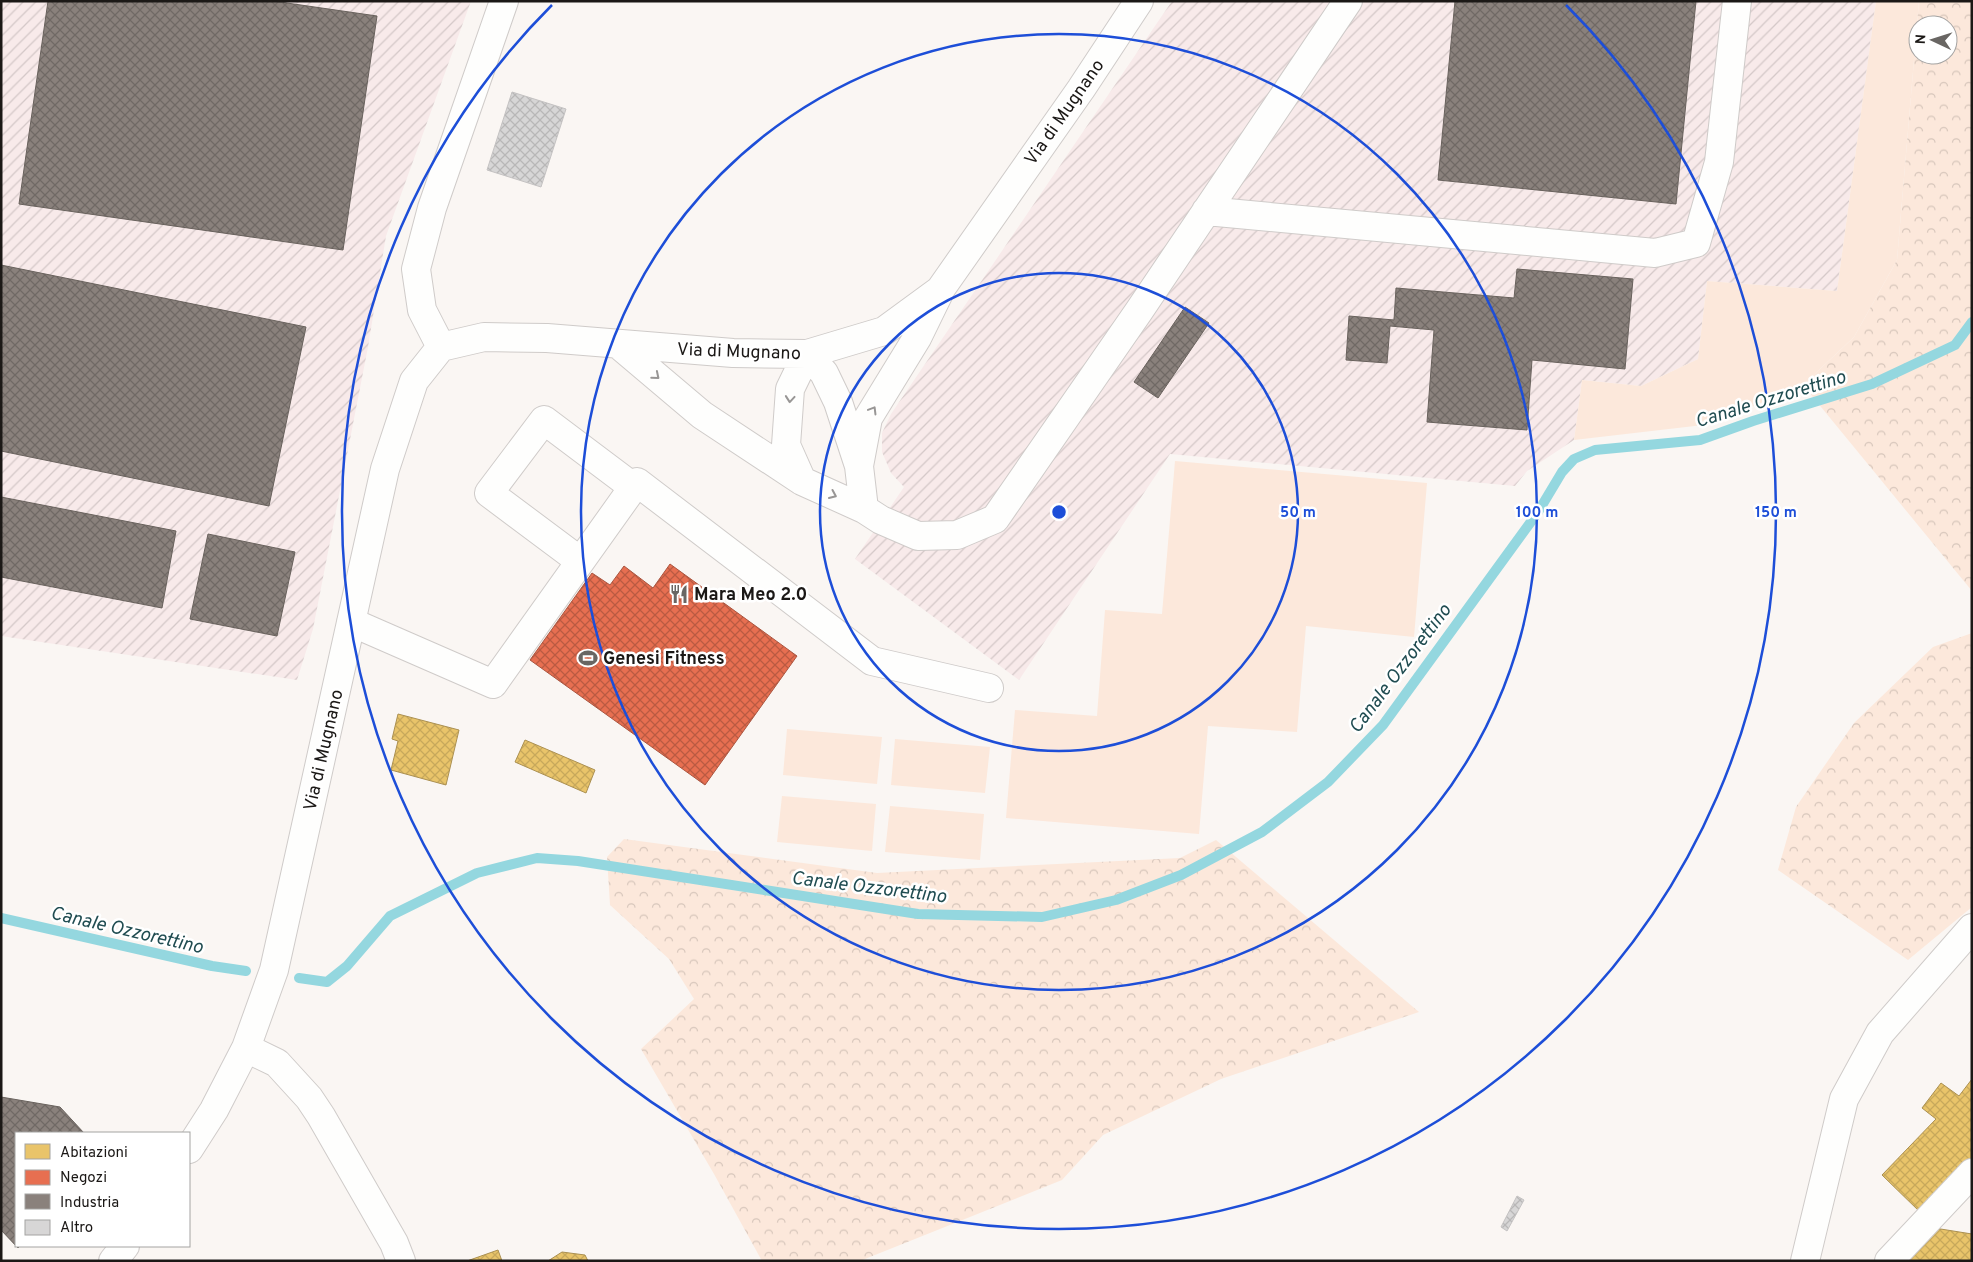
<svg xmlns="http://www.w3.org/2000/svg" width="1973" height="1262" viewBox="0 0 1973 1262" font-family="Overpass,sans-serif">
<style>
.industrial{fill:url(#industrial-furrows)}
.green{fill:#fce8db}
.forest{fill:url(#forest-crowns);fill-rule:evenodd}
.homes{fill:url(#homes-cross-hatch);stroke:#ab9051}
.shops{fill:url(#shops-cross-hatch);stroke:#aa553f}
.industry{fill:url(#industry-cross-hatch);stroke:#69625d}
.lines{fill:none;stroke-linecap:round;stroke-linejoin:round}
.stream{stroke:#94d7df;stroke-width:10}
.building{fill:url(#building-cross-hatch);stroke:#c4c2c2}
.minor-casing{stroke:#cfcbc9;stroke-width:30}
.minor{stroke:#fefefd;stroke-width:28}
.oneway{stroke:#989695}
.ring{fill:none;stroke:#1d4ed8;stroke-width:2.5}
.labels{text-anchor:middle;stroke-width:5;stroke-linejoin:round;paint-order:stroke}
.street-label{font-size:18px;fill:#1b1816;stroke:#fff}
.poi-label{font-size:18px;font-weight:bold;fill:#1b1816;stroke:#fff;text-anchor:start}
.water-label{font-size:19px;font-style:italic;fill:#204c51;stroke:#fff}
.centre{fill:#1d4ed8;stroke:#fff;stroke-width:2.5}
.ring-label{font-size:15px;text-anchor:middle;font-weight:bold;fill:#1d4ed8;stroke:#fff;stroke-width:5;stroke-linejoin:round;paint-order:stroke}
</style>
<defs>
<pattern id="industrial-furrows" width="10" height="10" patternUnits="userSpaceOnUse" patternTransform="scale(1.25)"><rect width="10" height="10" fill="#f8eaea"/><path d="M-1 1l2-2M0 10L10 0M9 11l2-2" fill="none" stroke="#d4c8c8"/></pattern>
<pattern id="forest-crowns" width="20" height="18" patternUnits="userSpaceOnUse" patternTransform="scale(1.25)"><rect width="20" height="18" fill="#fce8db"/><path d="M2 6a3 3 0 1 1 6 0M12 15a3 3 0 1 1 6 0" fill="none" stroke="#d7c6bb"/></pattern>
<pattern id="homes-cross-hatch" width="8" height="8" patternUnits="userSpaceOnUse" patternTransform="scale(1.25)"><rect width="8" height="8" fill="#e9c46a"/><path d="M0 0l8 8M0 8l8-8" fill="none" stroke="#c7a85b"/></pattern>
<pattern id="shops-cross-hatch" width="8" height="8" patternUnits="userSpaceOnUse" patternTransform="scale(1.25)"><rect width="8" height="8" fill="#e76f51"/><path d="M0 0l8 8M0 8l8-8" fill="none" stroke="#ba5a42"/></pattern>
<pattern id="industry-cross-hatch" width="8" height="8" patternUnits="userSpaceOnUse" patternTransform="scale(1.25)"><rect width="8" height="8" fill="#8a817c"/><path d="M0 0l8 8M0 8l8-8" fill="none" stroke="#706965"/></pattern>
<pattern id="building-cross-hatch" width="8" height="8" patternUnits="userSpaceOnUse" patternTransform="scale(1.25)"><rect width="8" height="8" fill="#d7d6d6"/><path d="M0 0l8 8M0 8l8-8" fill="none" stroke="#b8b7b7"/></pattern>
</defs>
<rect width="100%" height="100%" fill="#faf6f3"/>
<path class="industrial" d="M 1,1 L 471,1 L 386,236 L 368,347 L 313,629 L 297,680 L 1,636 Z
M 1172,1 L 1876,1 L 1837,291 L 1707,281 L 1698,359 L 1641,386 L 1582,380 L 1574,440 L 1527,471 L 1515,486 L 1170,454 L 1019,680 L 855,559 L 904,487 L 891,473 L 882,452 L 882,433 L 891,414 Z"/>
<path class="green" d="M 1876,1 L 1919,1 L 1897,260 L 1854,337 L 1803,385 L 1712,424 L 1574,440 L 1582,380 L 1641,386 L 1698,359 L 1707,281 L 1837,291 Z
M 1175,461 L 1427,483 L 1414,637 L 1306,626 L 1297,732 L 1208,726 L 1199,834 L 1006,818 L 1015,710 L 1097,716 L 1105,610 L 1162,614 Z
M 787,729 L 882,737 L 877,784 L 783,775 Z
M 895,739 L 990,747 L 985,793 L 891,785 Z
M 782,796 L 876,804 L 872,851 L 777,842 Z
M 890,806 L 984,814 L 980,860 L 885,852 Z"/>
<path class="forest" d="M 1919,1 L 1972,1 L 1972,591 L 1803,385 L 1854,337 L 1897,260 ZM 1918,25 L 1948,25 L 1948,55 L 1918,55 Z
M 1972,633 L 1972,907 L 1908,960 L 1778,870 L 1796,807 L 1854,723 L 1933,647 Z
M 624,839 L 877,873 L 1180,858 L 1216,840 L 1419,1012 L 1221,1079 L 1103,1135 L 1062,1180 L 860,1261 L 762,1261 L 714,1174 L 641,1049 L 694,999 L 669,959 L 610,905 L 607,857 Z"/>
<path class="homes" d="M 398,714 L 459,730 L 446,785 L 391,770 L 398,741 L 392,739 Z
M 525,740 L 595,770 L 586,793 L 515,762 Z
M 1972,1079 L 1972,1160 L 1921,1213 L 1882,1175 L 1936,1119 L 1922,1108 L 1941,1083 L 1959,1096 Z
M 1928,1227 L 1972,1234 L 1972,1261 L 1901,1261 Z
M 498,1250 L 502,1261 L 467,1261 Z
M 562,1252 L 585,1255 L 588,1261 L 548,1261 Z"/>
<path class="shops" d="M 670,564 L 797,656 L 705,785 L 530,660 L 592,573 L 610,585 L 624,566 L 653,588 Z"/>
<path class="industry" d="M 48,1 L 273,1 L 377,16 L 343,250 L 19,204 Z
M 1455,1 L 1696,1 L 1676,204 L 1438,180 Z
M 1,265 L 306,327 L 269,506 L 1,451 Z
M 1517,269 L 1633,279 L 1625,369 L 1532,360 L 1527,430 L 1427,422 L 1434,330 L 1390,326 L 1387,363 L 1346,360 L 1349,316 L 1394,320 L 1396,288 L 1514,298 Z
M 1185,307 L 1209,323 L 1158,398 L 1134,382 Z
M 1,497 L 176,531 L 162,608 L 1,577 Z
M 208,534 L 295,552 L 277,636 L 190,619 Z
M 1,1097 L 60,1107 L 84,1133 L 16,1133 L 16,1246 L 20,1246 L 18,1248 L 1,1230 Z"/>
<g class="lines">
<path class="stream" d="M 1,918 L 212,966 L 246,971
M 299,978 L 327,982 L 347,966 L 390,916 L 477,873 L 537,858 L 578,861 L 918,914 L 1042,917 L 1116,900 L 1181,875 L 1262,832 L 1328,782 L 1383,725 L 1538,512 L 1562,472 L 1574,459 L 1595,450 L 1700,440 L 1753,421 L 1872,384 L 1955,345 L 1972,322"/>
</g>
<path class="building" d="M 512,92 L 566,109 L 541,187 L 487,170 Z
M 1517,1196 L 1524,1200 L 1507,1231 L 1501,1227 Z"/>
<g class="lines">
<g class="minor-casing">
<path id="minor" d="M 1206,211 L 1655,253 L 1696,243 L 1719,162 L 1737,1
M 618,344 L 702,415 L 802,481 L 864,509 L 881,520 L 918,536 L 957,535 L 995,519 L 1139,311 L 1348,1
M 441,347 L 422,310 L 416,269 L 432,208 L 504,1
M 802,481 L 786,445 L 790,389 L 807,354 L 824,373 L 838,402 L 859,466
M 864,509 L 859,466 L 868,418 L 917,338 L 939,293
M 580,561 L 489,493 L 544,420 L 633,487
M 351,622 L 493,684 L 637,482 L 872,661 L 989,688
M 246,1048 L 277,1063 L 309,1098 L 321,1116 L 394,1243 L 401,1261
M 189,1149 L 214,1110 L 246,1048 L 274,970 L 385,469 L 414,381 L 441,347 L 484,337 L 547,338 L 733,353 L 807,354 L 884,331 L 940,290 L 1081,89 L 1139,1
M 113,1261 L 125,1246
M 1805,1261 L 1844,1099 L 1880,1033 L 1972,928
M 1889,1261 L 1972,1173"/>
</g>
<use href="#minor" class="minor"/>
</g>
<defs><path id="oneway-chevron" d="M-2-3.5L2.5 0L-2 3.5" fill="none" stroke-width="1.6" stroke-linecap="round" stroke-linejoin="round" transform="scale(1.25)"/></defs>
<g class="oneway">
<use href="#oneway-chevron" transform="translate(656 376) rotate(40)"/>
<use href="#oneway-chevron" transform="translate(790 399) rotate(95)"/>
<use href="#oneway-chevron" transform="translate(873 410) rotate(-59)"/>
<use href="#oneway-chevron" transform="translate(833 495) rotate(24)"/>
</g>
<g class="ring">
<circle cx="1059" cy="512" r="239"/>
<circle cx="1059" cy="512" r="478"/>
<path d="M1566 5A717 717 0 1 1 552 5"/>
</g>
<defs>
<g id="restaurant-bare" transform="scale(1.5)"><path d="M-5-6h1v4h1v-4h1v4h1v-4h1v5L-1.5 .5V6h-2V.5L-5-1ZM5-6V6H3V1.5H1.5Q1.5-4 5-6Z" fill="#696663" stroke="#fff" stroke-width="2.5" paint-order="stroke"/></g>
<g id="stadium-bare" transform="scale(1.5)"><path d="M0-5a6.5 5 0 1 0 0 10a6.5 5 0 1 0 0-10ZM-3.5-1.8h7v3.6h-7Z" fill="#696663" stroke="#fff" stroke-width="2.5" paint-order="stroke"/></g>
</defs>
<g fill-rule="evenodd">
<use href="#restaurant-bare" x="679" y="594"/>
<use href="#stadium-bare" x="588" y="658"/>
</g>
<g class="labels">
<g class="street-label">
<text transform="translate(1064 112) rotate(-55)" y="6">Via di Mugnano</text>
<text transform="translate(739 351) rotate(2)" y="6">Via di Mugnano</text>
<text transform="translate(323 750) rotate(-77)" y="6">Via di Mugnano</text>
</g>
<g class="poi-label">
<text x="694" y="600">Mara Meo 2.0</text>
<text x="603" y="664">Genesi Fitness</text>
</g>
<g class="water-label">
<text transform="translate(1770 398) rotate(-17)" y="7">Canale Ozzorettino</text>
<text transform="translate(1399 668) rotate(-53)" y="7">Canale Ozzorettino</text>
<text transform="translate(869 886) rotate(7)" y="7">Canale Ozzorettino</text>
<text transform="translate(127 929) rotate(13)" y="7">Canale Ozzorettino</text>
</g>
</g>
<circle cx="1059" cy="512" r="8" class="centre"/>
<g class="ring-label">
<text x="1298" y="517">50 m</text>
<text x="1537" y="517">100 m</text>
<text x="1776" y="517">150 m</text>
</g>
<rect width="1973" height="1262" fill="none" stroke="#1b1816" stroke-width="5"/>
<rect x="15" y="1132" width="175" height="115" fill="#ffffff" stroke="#a4a3a2"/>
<rect x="25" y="1144" width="25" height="15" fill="#e9c46a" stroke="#a4a3a2"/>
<text x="60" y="1157" font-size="15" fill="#1b1816">Abitazioni</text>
<rect x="25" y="1170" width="25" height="15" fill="#e76f51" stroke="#a4a3a2"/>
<text x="60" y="1182" font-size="15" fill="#1b1816">Negozi</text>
<rect x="25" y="1194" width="25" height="15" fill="#8a817c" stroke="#a4a3a2"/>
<text x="60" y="1207" font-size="15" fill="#1b1816">Industria</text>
<rect x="25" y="1220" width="25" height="15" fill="#d7d6d6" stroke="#a4a3a2"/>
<text x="60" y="1232" font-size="15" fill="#1b1816">Altro</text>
<g transform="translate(1933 40) rotate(274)"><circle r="24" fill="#ffffff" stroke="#a4a3a2"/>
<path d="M0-4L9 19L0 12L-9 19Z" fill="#696663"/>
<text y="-8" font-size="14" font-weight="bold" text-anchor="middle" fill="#1b1816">N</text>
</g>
</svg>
